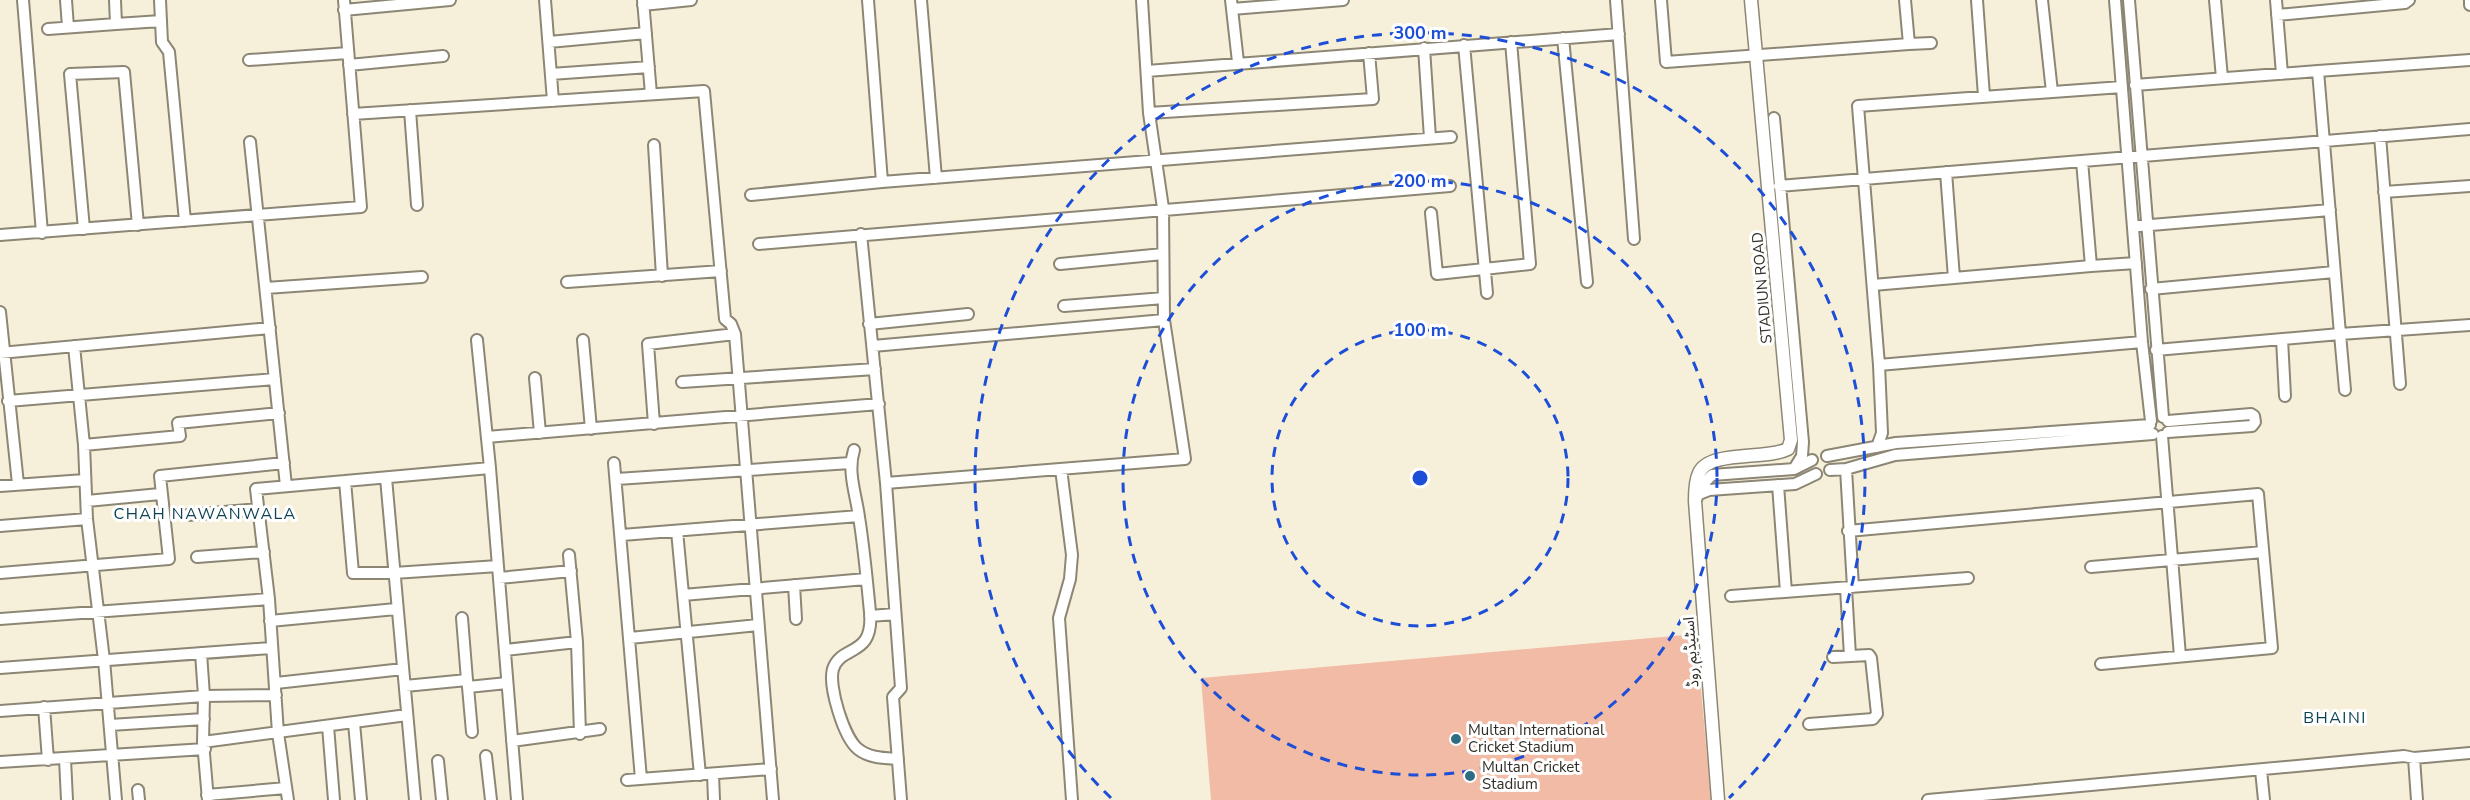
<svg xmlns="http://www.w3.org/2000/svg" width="2470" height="800" viewBox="0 0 2470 800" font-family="'Nunito Sans','Noto Sans Arabic',sans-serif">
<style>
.green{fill:#f2bba6}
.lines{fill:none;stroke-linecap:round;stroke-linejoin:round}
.minor-casing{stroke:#8c8674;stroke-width:14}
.major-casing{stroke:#8c8674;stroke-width:15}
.minor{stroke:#fff;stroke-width:10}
.major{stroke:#fff;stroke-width:12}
.ring{fill:none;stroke:#1d4ed8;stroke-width:3;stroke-dasharray:10 8}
.poi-dot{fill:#2f6d83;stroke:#fff;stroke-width:2}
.labels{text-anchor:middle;stroke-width:6;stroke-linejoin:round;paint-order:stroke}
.street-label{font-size:15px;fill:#302e26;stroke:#fff}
.poi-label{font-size:15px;fill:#302e26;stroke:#fff;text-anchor:start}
.neighbourhood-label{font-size:16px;letter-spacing:1.5px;fill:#0e4354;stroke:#fff}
.centre{fill:#1d4ed8;stroke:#fff;stroke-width:3}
.ring-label{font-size:18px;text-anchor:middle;font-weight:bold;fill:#1d4ed8;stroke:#fff;stroke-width:6;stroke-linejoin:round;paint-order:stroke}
</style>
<rect width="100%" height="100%" fill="#f6f0db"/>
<path class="green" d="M 1696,634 L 1711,800 L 1211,800 L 1201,678 Z"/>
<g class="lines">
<g class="minor-casing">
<path id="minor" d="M 23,0 L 42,233
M 66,0 L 68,27
M 160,0 L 162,42 L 169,52 L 185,221
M 545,0 L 553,101
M 643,0 L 651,94
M 868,0 L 882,182
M 921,0 L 936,178
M 1231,0 L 1238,62
M 1616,0 L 1634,239
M 1661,0 L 1666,62 L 1909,44 L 1905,0
M 1977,0 L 1984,96
M 2042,0 L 2052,92
M 2115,0 L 2142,342 L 2151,421
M 2129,0 L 2163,417
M 2215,0 L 2222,78
M 2276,0 L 2282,74
M 2470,0 L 2470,5
M 643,5 L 691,0
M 1232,9 L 1343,0
M 344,10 L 450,0
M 2277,15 L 2405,3 L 2409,0
M 116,24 L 161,21
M 48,29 L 116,24 L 115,0
M 1563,38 L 1587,282
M 549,42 L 646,33
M 1909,44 L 1931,43
M 1464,45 L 1487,293
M 1424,48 L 1430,138
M 249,60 L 348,53
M 349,65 L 443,56
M 1147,71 L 1619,34
M 2318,71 L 2470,60
M 551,74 L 649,67
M 2135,85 L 2318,71 L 2340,334 L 2156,350
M 410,110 L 417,205
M 1149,113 L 1373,99 L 1369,53
M 353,114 L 704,91 L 725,319 L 731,324 L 735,334 L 773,800
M 1774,118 L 1803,442 L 1802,456 L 1794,469
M 2380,136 L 2400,384
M 250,142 L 286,486
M 654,145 L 662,276
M 1946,172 L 1954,278 L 2091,266 L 2082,161
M 1779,186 L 2470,129
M 2384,192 L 2470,186
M 751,195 L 882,182 L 1451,137
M 1431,213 L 1437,274 L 1530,264 L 1511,42
M 2139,226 L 2330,210
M 84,229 L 70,74 L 124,72 L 138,225
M 861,234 L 886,483 L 901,688 L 893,697 L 901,800
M 0,235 L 361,207 L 344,0
M 759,244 L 1450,186
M 1060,264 L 1163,254
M 2091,266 L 2136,263
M 567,282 L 721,271
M 1873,285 L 1954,278
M 266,288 L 422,277
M 2151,289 L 2334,272
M 1064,306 L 1164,298
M 0,312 L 18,484
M 869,324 L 968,314
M 2282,339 L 2285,396
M 477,340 L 490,468 L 517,800
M 583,340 L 591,429
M 74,346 L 84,445 L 87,519 L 104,660 L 116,800
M 873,346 L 1164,320
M 0,353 L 270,328
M 1879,365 L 2142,342
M 535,378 L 540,433
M 682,382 L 875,369
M 2345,390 L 2340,334 L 2470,325
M 8,401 L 275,379
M 654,424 L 648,344 L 735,334
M 2168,432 L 2252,426 L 2255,422 L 2254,416 L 2251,414 L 2168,421
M 2162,436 L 2180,656
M 487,437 L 879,404
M 84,445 L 180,436 L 178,423 L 279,413
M 1877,447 L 1882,433 L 1879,365 L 1858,106 L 2122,87
M 854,450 C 847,472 856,494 859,517 C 864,548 867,581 870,612 C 874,658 841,644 833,669 C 828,686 844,738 858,749 C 869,758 884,758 898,759
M 1827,456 L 1896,443 L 2150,425
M 614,463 L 641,779
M 1061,469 L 1072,555 L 1070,579 L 1059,618 L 1072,800
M 1846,469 L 1853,587
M 1830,470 L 1846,469 L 1895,455 L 2153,434
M 386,478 L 415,800
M 617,479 L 850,463
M 345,481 L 353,573 L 394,573 L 498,566
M 886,483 L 1185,459 L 1164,320 L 1163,208 L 1149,113 L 1142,0
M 1778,485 L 1786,592
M 0,486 L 85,480
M 1699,494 L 1709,490 L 1795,484 L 1816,474
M 87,501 L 160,494
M 1695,501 L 1706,481 L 1712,475 L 1794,469 L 1812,460
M 188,515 L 259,509
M 0,526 L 87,519
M 677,531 L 700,775
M 1848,531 L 2258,494 L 2272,648 L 2101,664
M 622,535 L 859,516
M 569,555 L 577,642 L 580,734
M 197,557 L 264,552
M 2091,567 L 2263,552
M 0,573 L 169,559 L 160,476 L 284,463
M 499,578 L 571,571
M 794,585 L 796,619
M 1846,588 L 1850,656
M 683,595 L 866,579
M 1731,596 L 1968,578
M 870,616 L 895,614
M 462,618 L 467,680
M 0,619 L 269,599
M 270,621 L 396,609
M 630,638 L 758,625
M 505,650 L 577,642
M 201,653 L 204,696 L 203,742 L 208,800
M 0,668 L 271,648
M 276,683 L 403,669
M 405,686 L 467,680 L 468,687 L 507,683
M 468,687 L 472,732
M 44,707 L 48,760
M 0,711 L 204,696 L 276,695
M 354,723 L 361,800
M 1809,724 L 1873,719 L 1877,714 L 1871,658 L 1869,655 L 1833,657
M 110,725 L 204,719
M 328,726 L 334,800
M 512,741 L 600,729
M 203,742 L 407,715
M 486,756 L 491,800
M 2414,758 L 2417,800
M 65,759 L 67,800
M 438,761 L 442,800
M 0,762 L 205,749
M 2261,770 L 2264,800
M 713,774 L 714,800
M 627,780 L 771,769
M 138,790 L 139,800
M 207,795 L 286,788
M 288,800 L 278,733 L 269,599 L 256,489 L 490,468
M 1928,800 L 2404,756 L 2414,758 L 2470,753"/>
</g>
<g class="major-casing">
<path id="major" d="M 1718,800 L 1695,501 C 1695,492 1695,481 1699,473 C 1709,450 1766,460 1788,449 L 1791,440 L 1751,0"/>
</g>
<use href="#minor" class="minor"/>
<use href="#major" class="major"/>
</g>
<g class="ring">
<circle cx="1420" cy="478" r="148"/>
<circle cx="1420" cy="478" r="297"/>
<path d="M1111 798A445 445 0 1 1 1729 798"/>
</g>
<g class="poi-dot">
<circle cx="1456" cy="739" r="6"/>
<circle cx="1470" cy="776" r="6"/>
</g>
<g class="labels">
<g class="street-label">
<text transform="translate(1762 288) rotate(-95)" y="5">STADIUN ROAD</text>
<text transform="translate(1691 652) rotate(-94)" y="5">اسٹیڈیم روڈ</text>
</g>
<g class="poi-label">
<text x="1468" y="735">Multan International<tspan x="1468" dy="17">Cricket Stadium</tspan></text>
<text x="1482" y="772">Multan Cricket<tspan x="1482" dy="17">Stadium</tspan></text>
</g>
<g class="neighbourhood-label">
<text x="205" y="519">CHAH NAWANWALA</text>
<text x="2335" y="723">BHAINI</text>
</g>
</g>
<circle cx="1420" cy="478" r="9" class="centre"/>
<g class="ring-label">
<text x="1420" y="39">300 m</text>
<text x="1420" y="187">200 m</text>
<text x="1420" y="336">100 m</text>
</g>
</svg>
